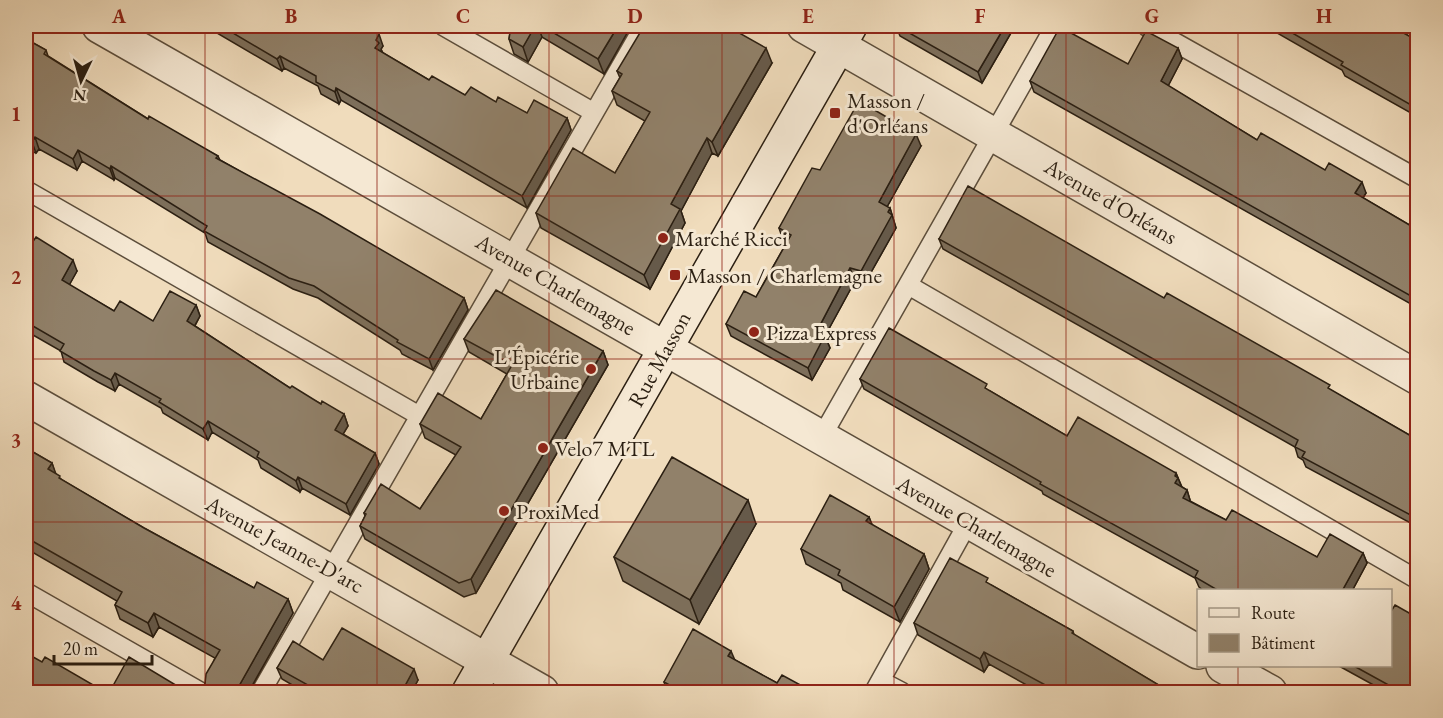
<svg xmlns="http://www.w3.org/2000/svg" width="1443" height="718" viewBox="0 0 1443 718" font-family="'EB Garamond',serif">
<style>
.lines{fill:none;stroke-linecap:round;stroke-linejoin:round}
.lane-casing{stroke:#5c4e3c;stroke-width:21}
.street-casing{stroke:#5c4e3c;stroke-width:36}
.secondary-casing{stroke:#2b1f12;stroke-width:36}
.lane{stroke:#f5e8d3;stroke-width:18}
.street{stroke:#f5e8d3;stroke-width:33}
.secondary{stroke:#f5e8d3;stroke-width:33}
.wall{fill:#7d6f5b;stroke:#2b1f12;stroke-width:1.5}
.shaded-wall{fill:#665a4a;stroke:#2b1f12;stroke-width:1.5}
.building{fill:#91816a;stroke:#2b1f12;stroke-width:1.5}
.grid{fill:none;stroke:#8f2418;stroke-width:1.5;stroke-opacity:0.55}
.poi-dot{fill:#8f2418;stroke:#f5e8d3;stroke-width:2}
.labels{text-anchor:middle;stroke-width:6;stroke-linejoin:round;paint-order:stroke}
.poi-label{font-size:22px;fill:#2b1f12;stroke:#f5e8d3;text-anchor:start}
.street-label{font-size:22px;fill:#2b1f12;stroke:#f5e8d3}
.neatline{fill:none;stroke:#8f2418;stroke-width:2}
.grid-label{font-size:20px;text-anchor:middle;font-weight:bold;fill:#8f2418}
</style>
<rect width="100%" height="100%" fill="#f0dcbc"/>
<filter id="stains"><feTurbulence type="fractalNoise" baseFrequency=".00333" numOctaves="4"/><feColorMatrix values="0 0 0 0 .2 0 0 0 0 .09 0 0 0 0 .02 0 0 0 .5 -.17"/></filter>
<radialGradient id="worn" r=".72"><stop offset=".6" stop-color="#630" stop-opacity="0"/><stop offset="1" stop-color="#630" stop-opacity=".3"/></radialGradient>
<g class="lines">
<g class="lane-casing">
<path id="lane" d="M 443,26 L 593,112
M 1146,26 L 1418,179
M 26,190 L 418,415
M 908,285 L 1418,580
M 821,438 L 1055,26
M 26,592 L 201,692
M 881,681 L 902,692
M 261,692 L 644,26
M 874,692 L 969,521"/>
</g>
<g class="street-casing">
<path id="street" d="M 99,26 C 467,232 832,443 1198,652
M 804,26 L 1418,378
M 26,398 L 542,692
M 1223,666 L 1270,692"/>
</g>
<g class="secondary-casing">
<path id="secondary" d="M 469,692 L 850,26"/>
</g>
<use href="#lane" class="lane"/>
<use href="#street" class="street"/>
<use href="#secondary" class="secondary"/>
</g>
<path class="wall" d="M 205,26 L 364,26 L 383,46 L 381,49 L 383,53 L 429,80 L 465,95 L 496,102 L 527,113 L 567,118 L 571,130 L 527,208 L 341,100 L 339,104 L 321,94 L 318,86 L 284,68 L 282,71 Z
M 511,26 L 631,26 L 604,74 L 542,37 L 528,62 L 514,54 L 509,39 Z
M 896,26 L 1015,26 L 982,83 L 900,36 Z
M 1265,26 L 1391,26 L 1418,41 L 1418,117 L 1345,76 L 1342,70 Z
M 26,39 L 46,50 L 48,56 L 148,119 L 218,156 L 220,160 L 464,298 L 468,310 L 433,370 L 402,354 L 400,350 L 318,298 L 293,289 L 208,242 L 205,233 L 115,178 L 114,180 L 82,161 L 77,170 L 39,149 L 36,153 L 26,149 Z
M 1178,48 L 1182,59 L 1168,86 L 1257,140 L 1366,193 L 1363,198 L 1418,230 L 1418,308 L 1034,92 L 1030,81 L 1128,64 Z
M 772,63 L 718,156 L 712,153 L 681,211 L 685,223 L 650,289 L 541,228 L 536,213 L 615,173 L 645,121 L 617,105 L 612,91 L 620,78 L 617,71 Z
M 921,146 L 887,207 L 890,208 L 896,228 L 865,283 L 855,281 L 825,336 L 830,348 L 812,380 L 731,336 L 726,324 L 756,297 L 787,242 L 783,240 L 779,228 L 820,170 Z
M 939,239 L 1164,298 L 1332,391 L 1418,440 L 1418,527 L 1306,467 L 1303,460 L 1298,457 L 1295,447 L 943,249 Z
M 26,243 L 77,271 L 69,285 L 114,311 L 153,321 L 196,305 L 200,316 L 195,326 L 290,388 L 321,404 L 344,414 L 348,426 L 343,434 L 375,453 L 379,464 L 350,515 L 302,488 L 300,492 L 261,468 L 258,460 L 212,432 L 208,440 L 163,413 L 161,408 L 119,384 L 115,391 L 98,382 L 64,362 L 61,351 L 26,331 Z
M 464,339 L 603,351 L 608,365 L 476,593 L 464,597 L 365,539 L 360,526 L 365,516 L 364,513 L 420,509 L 456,455 L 425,438 L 420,424 L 481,419 L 507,374 L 469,352 Z
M 860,379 L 990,391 L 1067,436 L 1176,473 L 1182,487 L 1187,490 L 1190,500 L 1190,501 L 1226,520 L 1317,557 L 1363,553 L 1367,563 L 1352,591 L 1204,591 L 1199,587 L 1195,578 L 1043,494 L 1042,491 L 864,389 Z
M 26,448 L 52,463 L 55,473 L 62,480 L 144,528 L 254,588 L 288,599 L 293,613 L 248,693 L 197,693 L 205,684 L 215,658 L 159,627 L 153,637 L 120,619 L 115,605 L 117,601 L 32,552 L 29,545 L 26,543 Z
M 869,517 L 872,525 L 924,554 L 929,569 L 900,622 L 843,590 L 841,583 L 806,564 L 801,549 Z
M 756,524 L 699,624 L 623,581 L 614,557 Z
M 991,585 L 1073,631 L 1074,635 L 1172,693 L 1041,693 L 989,664 L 984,672 L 918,635 L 914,623 Z
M 323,660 L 418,680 L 411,693 L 306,693 L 282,679 L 277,668 Z
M 735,660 L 777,683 L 815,693 L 668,693 L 664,682 Z
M 1339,666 L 1390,666 L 1418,693 L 1388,693 Z"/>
<path class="shaded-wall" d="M 535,26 L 538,26 L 542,37 L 528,62 L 523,47 Z
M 618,26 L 631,26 L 604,74 L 598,59 Z
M 1005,26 L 1015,26 L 982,83 L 978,72 Z
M 379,34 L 383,46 L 381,49 L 383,55 L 375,48 L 376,40 Z
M 766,48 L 772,63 L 718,156 L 712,142 Z
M 1178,48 L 1182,59 L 1165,92 L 1161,81 Z
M 280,56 L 284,68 L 282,71 L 277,59 Z
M 336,88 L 341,100 L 339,104 L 335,92 Z
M 567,118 L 571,130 L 527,208 L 522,196 Z
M 916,134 L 921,146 L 883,214 L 879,202 Z
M 35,137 L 39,149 L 36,153 L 32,142 Z
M 707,138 L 712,153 L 681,211 L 685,223 L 650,289 L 644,275 L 671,204 Z
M 78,150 L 82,161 L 77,170 L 73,159 Z
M 111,166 L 115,178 L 114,180 L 110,169 Z
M 1362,182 L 1366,193 L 1359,204 L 1355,193 Z
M 890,208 L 896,228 L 865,283 L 861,271 Z
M 73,260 L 77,271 L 66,291 L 62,280 Z
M 850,268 L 855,281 L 825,336 L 830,348 L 812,380 L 808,368 L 817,331 Z
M 464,298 L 468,310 L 433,370 L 429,359 Z
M 196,305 L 200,316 L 191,332 L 187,321 Z
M 603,351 L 608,365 L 476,593 L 471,579 Z
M 115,373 L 119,384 L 115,391 L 111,380 Z
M 344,414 L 348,426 L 339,441 L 335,430 Z
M 208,421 L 212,432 L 208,440 L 203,429 Z
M 375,453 L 379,464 L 350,515 L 346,504 Z
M 52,463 L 57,477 L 48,469 Z
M 1176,473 L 1182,488 L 1175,483 L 1175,476 Z
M 298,477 L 302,488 L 300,492 L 296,481 Z
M 1187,490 L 1190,500 L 1186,508 L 1183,498 Z
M 748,500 L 756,524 L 699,624 L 690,600 Z
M 869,517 L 875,532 L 866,521 Z
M 1363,553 L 1367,563 L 1352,591 L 1342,591 Z
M 924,554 L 929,569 L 900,622 L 894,607 Z
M 288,599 L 293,613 L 248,693 L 235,693 Z
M 154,613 L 159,627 L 153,637 L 148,623 Z
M 731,651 L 737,665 L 728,656 Z
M 984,652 L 989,664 L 984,672 L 980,659 Z
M 414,669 L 418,680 L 411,693 L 401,693 Z"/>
<path class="building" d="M 221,26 L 364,26 L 379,34 L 376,40 L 379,43 L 375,48 L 429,80 L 432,76 L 465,95 L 471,87 L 496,102 L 498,97 L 527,113 L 534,100 L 567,118 L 522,196 L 336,88 L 335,92 L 316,82 L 316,76 L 280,56 L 277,59 Z
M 511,26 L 535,26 L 523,47 L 509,39 Z
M 542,26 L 618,26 L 598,59 Z
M 644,26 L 727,26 L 766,48 L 712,142 L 707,138 L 671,204 L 680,209 L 644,275 L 536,213 L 573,148 L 615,173 L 650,112 L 612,91 L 622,74 L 617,71 Z
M 897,26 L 1005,26 L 978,72 Z
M 1280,26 L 1391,26 L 1418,41 L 1418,109 L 1341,65 L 1343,62 Z
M 1060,27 L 1128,64 L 1146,31 L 1178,48 L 1161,81 L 1257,140 L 1261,133 L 1325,170 L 1329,163 L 1362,182 L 1355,193 L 1418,230 L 1418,300 L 1030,81 Z
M 26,39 L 46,50 L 44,54 L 148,119 L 149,116 L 218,156 L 216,158 L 320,214 L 464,298 L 429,359 L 397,342 L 398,340 L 314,286 L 289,278 L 204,231 L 207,226 L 111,166 L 110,169 L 78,150 L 73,159 L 35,137 L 32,142 L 26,140 Z
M 859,101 L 916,134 L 879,202 L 890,208 L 888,212 L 892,215 L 861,271 L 850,268 L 817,331 L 825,335 L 808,368 L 726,324 L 744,291 L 756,297 L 791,235 L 779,228 L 812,168 L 820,170 Z
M 968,186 L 1164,298 L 1167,293 L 1330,385 L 1328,388 L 1418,440 L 1418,519 L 1302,457 L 1305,452 L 1295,447 L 1298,440 L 939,239 Z
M 36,237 L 73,260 L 62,280 L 114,311 L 120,301 L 153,321 L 170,291 L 196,305 L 187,321 L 290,388 L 292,386 L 321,404 L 322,401 L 344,414 L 335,430 L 375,453 L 346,504 L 298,477 L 296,481 L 257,457 L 259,452 L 208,421 L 203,429 L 159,402 L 161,399 L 115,373 L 111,380 L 94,371 L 60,351 L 64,344 L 26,322 L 26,243 L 30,246 Z
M 496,290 L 603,351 L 471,579 L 459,583 L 360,526 L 366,514 L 364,513 L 381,484 L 420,509 L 461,447 L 420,424 L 438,393 L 481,419 L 512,365 L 464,339 Z
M 889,328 L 987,384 L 985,388 L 1067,436 L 1078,417 L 1176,473 L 1175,476 L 1178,478 L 1175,483 L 1187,490 L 1183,498 L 1226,520 L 1232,510 L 1317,557 L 1330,534 L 1363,553 L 1342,591 L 1219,591 L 1195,577 L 1198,571 L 1040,484 L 1041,482 L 860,379 Z
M 26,448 L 52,463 L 48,469 L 60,476 L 59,478 L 144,528 L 254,588 L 257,582 L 288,599 L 235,693 L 197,693 L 205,684 L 206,674 L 220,650 L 154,613 L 148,623 L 115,605 L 122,592 L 27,538 L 28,533 L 26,532 Z
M 672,457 L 748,500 L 690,600 L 614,557 Z
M 830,495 L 869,517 L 866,521 L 924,554 L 894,607 L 838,575 L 840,570 L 801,549 Z
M 950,558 L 988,578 L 986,582 L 1073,631 L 1072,633 L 1172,693 L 1048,693 L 1051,688 L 984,652 L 980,659 L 914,623 Z
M 1395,605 L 1418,618 L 1418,693 L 1403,693 L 1354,666 L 1390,666 L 1390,613 Z
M 342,628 L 414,669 L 401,693 L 310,693 L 306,690 L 308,685 L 277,668 L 293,641 L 323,660 Z
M 693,629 L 731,651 L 728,656 L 777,683 L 782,675 L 815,693 L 684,693 L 664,682 Z
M 26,653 L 42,662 L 45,657 L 107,693 L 26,693 Z
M 129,657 L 189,693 L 109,693 Z"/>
<path class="grid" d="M 205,26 L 205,692M 377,26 L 377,692M 549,26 L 549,692M 722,26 L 722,692M 894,26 L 894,692M 1066,26 L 1066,692M 1238,26 L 1238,590M 26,196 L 1418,196M 26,359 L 1418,359M 26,522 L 1418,522M 1238,666 L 1238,692"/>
<g class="poi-dot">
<rect x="829" y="107" width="12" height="12" rx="3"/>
<circle cx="663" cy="238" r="6"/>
<rect x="669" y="269" width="12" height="12" rx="3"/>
<circle cx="754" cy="332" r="6"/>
<circle cx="591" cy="369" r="6"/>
<circle cx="543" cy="448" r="6"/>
<circle cx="504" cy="511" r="6"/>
</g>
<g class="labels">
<g class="poi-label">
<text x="847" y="108">Masson /<tspan x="847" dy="25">d'Orléans</tspan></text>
<text x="675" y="246">Marché Ricci</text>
<text x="687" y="283">Masson / Charlemagne</text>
<text x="766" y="340">Pizza Express</text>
<text x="579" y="364" text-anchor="end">L'Épicérie<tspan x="579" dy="25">Urbaine</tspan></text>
<text x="555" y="456">Velo7 MTL</text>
<text x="516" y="519">ProxiMed</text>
</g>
<g class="street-label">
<text transform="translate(1111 201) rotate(30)" y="8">Avenue d'Orléans</text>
<text transform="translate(556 284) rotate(30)" y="8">Avenue Charlemagne</text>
<text transform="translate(659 359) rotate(-61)" y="8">Rue Masson</text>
<text transform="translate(977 526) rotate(30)" y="8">Avenue Charlemagne</text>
<text transform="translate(285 544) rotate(29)" y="8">Avenue Jeanne-D'arc</text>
</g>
</g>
<rect width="1443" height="718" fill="none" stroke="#f0dcbc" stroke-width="66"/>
<rect x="1197" y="589" width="195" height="78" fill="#f5e8d3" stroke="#a49886" stroke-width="1.5"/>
<rect x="1209" y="608" width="30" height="9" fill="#f5e8d3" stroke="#a49886" stroke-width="1.5"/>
<text x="1251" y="619" font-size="18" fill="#2b1f12">Route</text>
<rect x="1209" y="634" width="30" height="18" fill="#91816a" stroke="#a49886" stroke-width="1.5"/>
<text x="1251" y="649" font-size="18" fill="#2b1f12">Bâtiment</text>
<g transform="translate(81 81) rotate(185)" stroke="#f5e8d3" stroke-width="4.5" paint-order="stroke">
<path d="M0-4.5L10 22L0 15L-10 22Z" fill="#2b1f12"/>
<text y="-9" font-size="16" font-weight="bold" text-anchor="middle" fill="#2b1f12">N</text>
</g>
<path d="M54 655v9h98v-9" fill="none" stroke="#2b1f12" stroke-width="3"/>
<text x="63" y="655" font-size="18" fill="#2b1f12" stroke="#f5e8d3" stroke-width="4.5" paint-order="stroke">20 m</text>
<rect x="33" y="33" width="1377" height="652" class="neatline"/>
<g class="grid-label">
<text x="119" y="23">A</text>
<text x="291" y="23">B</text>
<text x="463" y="23">C</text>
<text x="635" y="23">D</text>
<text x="808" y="23">E</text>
<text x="980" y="23">F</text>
<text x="1152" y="23">G</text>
<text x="1324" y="23">H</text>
<text x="16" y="121">1</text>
<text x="16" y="284">2</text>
<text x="16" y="447">3</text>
<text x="16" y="610">4</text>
</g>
<rect width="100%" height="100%" filter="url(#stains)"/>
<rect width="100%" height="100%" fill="url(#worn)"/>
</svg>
